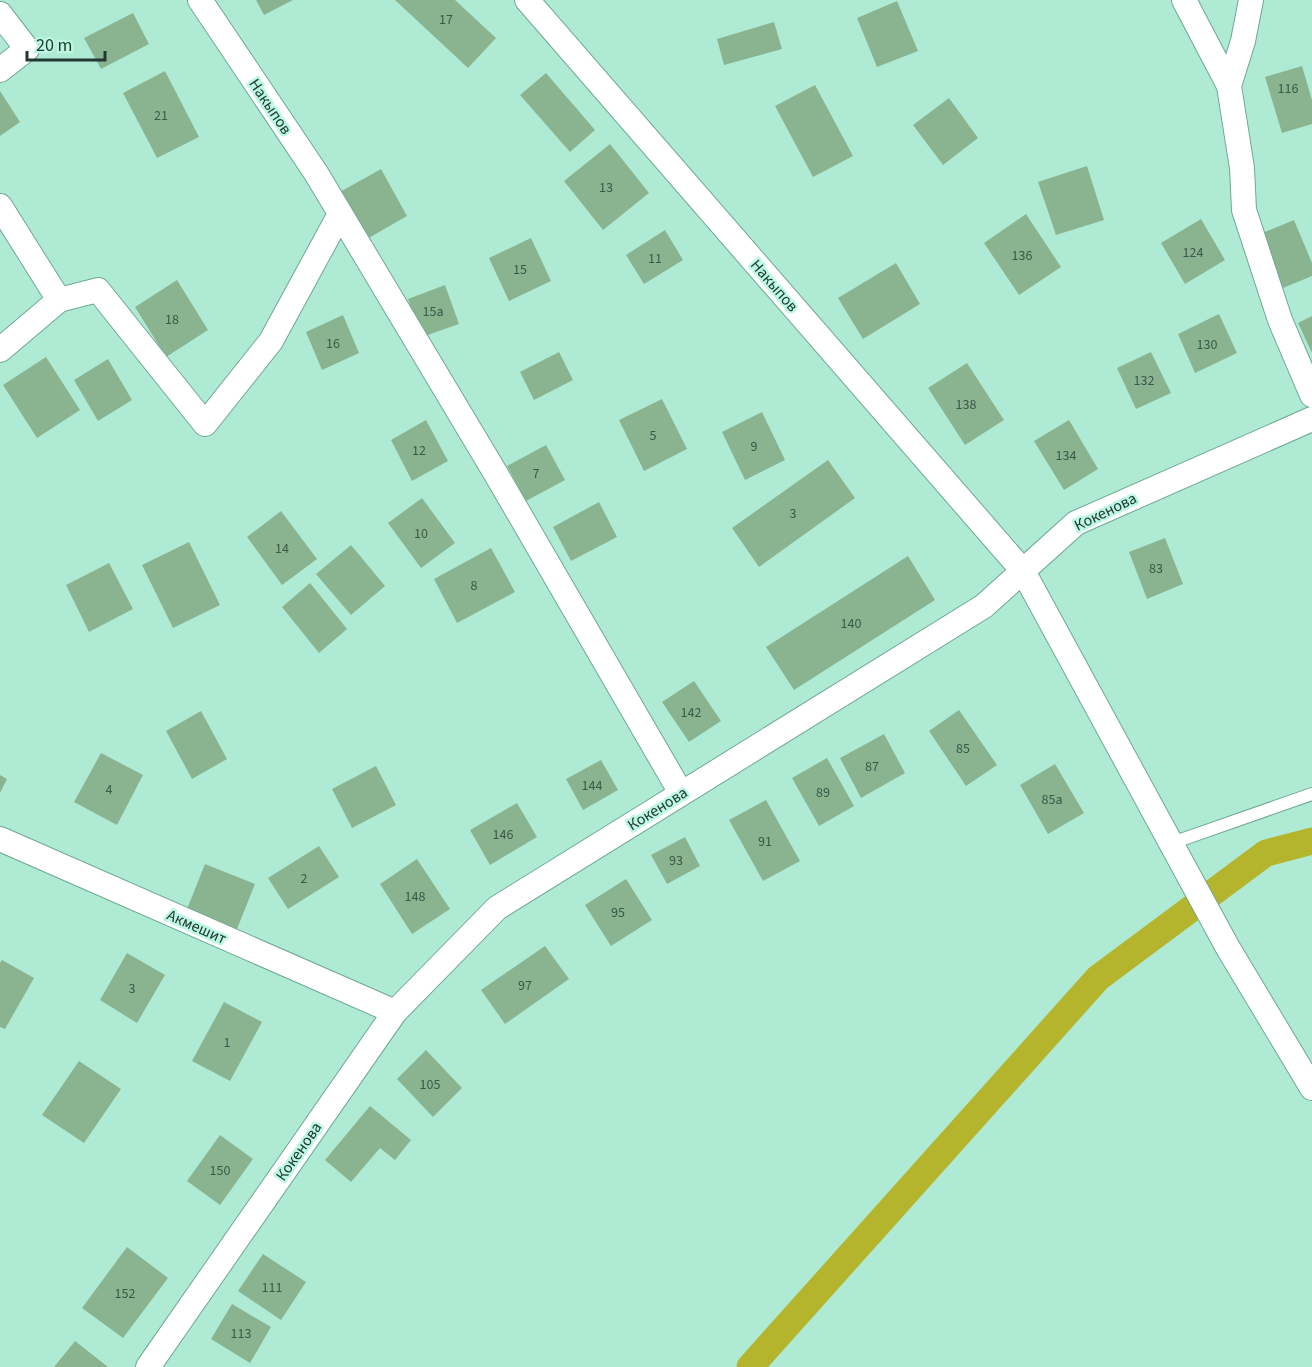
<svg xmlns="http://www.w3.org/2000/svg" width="1312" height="1367" viewBox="0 0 1312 1367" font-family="'Source Sans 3',sans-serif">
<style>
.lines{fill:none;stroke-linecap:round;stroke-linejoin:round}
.canal{stroke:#b4b42d;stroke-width:27}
.building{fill:#8ab490}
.service-casing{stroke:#6ea892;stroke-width:14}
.minor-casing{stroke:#6ea892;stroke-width:26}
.service{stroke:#fff;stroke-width:12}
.minor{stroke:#fff;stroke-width:24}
.labels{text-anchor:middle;stroke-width:5;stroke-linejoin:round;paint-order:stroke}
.number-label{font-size:14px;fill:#3b5849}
.street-label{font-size:16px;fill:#213931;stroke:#bcf8e1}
</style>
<rect width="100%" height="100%" fill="#afebd4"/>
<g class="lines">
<path class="canal" d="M 750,1367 L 1098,978 L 1266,853 L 1312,841"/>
</g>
<path class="building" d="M 256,0 L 293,0 L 264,15 Z
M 395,0 L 455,0 L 496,38 L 468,68 Z
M 897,1 L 918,51 L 877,67 L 857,18 Z
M 133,13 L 149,44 L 101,69 L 84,38 Z
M 774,22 L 782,49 L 724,65 L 717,39 Z
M 1302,66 L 1312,100 L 1312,124 L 1282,133 L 1265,77 Z
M 165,71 L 199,137 L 157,158 L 123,93 Z
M 546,73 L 595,130 L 570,152 L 520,95 Z
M 815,85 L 853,156 L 813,177 L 775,106 Z
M 0,91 L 20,122 L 0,136 Z
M 949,98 L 978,138 L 943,165 L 913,125 Z
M 610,144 L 649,193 L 603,230 L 564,181 Z
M 1087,166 L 1104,220 L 1056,235 L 1038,182 Z
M 381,169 L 407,216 L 367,239 L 340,192 Z
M 1026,214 L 1061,267 L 1019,295 L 984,243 Z
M 1201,219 L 1225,260 L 1185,284 L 1161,243 Z
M 1294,220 L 1312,263 L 1312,276 L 1283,288 L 1260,234 Z
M 665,230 L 683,260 L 644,284 L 626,255 Z
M 531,238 L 551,281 L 509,301 L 489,258 Z
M 896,263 L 920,304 L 863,339 L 838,298 Z
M 177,280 L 208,330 L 166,357 L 135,307 Z
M 445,285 L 459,324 L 422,337 L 408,299 Z
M 1219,314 L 1237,353 L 1195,373 L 1178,334 Z
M 343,315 L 359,353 L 322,370 L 306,332 Z
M 1312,316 L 1312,353 L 1298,323 Z
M 559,352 L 573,380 L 534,400 L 520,372 Z
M 1151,352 L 1171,393 L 1136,409 L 1117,368 Z
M 46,357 L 80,410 L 37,438 L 3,385 Z
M 108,359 L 132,400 L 98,421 L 74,380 Z
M 967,363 L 1004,420 L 965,445 L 928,388 Z
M 662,399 L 687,449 L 644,471 L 619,420 Z
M 762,412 L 785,460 L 745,480 L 722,432 Z
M 426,420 L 448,461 L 412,481 L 391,440 Z
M 1069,420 L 1098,469 L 1064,490 L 1034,441 Z
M 546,445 L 565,480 L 526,501 L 507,466 Z
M 828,460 L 855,498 L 759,567 L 732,528 Z
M 422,498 L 455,543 L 421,568 L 388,523 Z
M 599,502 L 617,537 L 571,561 L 553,527 Z
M 281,511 L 317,559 L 282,585 L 247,537 Z
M 1165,538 L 1183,584 L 1147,599 L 1129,552 Z
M 189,542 L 220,605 L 173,628 L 142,565 Z
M 351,545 L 385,586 L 351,615 L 316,574 Z
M 491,548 L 515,592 L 457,623 L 434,579 Z
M 908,556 L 935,600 L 794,690 L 766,647 Z
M 109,563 L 133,609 L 89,632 L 66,585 Z
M 310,583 L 347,629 L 319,653 L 282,607 Z
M 694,681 L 721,721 L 689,742 L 662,702 Z
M 959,710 L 997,765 L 966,786 L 929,731 Z
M 201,711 L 227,759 L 192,779 L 166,731 Z
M 884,734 L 905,773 L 861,798 L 840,758 Z
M 101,753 L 143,775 L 117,825 L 74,802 Z
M 827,758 L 854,806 L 819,826 L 792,778 Z
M 601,760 L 618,790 L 583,810 L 566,779 Z
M 1055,764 L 1084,813 L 1048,834 L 1020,785 Z
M 376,766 L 396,805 L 352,828 L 332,789 Z
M 0,775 L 7,779 L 0,793 Z
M 766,800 L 800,861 L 763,881 L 729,820 Z
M 517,803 L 537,837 L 490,865 L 470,830 Z
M 685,837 L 700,866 L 667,884 L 651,855 Z
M 319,846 L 339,877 L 288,909 L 268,878 Z
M 417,859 L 450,909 L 412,934 L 380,884 Z
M 205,864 L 255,884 L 237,929 L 187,909 Z
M 626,879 L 652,920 L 611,946 L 585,905 Z
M 545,946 L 569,979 L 505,1024 L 481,990 Z
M 127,953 L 165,975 L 137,1023 L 100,1000 Z
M 2,960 L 34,978 L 5,1029 L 0,1027 L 0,963 Z
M 224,1002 L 262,1022 L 230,1081 L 192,1061 Z
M 426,1050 L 462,1088 L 433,1117 L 397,1079 Z
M 79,1061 L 121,1089 L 84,1143 L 42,1115 Z
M 370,1106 L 411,1140 L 395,1160 L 380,1148 L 351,1182 L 325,1160 Z
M 220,1135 L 253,1159 L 220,1205 L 187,1181 Z
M 127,1247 L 168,1278 L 123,1338 L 82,1308 Z
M 263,1254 L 306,1282 L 281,1320 L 238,1291 Z
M 232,1304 L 271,1327 L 250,1363 L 211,1339 Z
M 75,1341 L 108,1367 L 54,1367 Z"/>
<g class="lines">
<g class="service-casing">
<path id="service" d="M 1172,843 L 1312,794"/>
</g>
<g class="minor-casing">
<path id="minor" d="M 200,0 L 316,173 L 496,474 L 681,793
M 527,0 L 1023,571 L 1228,948 L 1312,1088
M 1184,0 L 1229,86 L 1242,168 L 1244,210 L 1280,320 L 1312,395
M 0,14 L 27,49 L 0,70
M 1229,86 L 1243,41 L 1251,0
M 0,206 L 59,300
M 0,350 L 59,300 L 98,290 L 205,424 L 271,341 L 340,214
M 0,839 L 395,1012
M 148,1367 L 395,1012 L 497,908 L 984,606 L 1076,523 L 1312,419"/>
</g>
<use href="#service" class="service"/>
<use href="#minor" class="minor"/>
</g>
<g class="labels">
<g class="number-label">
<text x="446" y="24">17</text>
<text x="1288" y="93">116</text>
<text x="161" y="120">21</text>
<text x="606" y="192">13</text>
<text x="1193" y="257">124</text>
<text x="1022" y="260">136</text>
<text x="655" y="263">11</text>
<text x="520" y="274">15</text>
<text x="433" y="316">15а</text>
<text x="172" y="324">18</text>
<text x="333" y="348">16</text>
<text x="1207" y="349">130</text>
<text x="1144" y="385">132</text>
<text x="966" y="409">138</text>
<text x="653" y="440">5</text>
<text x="754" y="451">9</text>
<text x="419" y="455">12</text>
<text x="1066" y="460">134</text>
<text x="536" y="478">7</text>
<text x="793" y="518">3</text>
<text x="421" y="538">10</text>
<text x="282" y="553">14</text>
<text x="1156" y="573">83</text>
<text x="474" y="590">8</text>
<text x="851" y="628">140</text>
<text x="691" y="717">142</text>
<text x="963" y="753">85</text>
<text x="872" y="771">87</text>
<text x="592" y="790">144</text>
<text x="109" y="794">4</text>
<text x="823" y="797">89</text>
<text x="1052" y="804">85а</text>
<text x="503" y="839">146</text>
<text x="765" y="846">91</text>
<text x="676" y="865">93</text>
<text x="304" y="883">2</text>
<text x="415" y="901">148</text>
<text x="618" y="917">95</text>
<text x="525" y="990">97</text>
<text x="132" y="993">3</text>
<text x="227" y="1047">1</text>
<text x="430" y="1089">105</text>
<text x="220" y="1175">150</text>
<text x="272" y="1292">111</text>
<text x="125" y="1298">152</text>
<text x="241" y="1338">113</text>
</g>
<g class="street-label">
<text transform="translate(271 106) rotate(56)" y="6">Накыпов</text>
<text transform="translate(775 285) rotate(49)" y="6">Накыпов</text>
<text transform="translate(1105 511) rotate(-26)" y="6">Кокенова</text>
<text transform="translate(657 808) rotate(-32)" y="6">Кокенова</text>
<text transform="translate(197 926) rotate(24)" y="6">Акмешит</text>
<text transform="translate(298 1151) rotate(-55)" y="6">Кокенова</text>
</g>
</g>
<path d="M27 51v9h78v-9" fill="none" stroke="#213931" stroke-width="3"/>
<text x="36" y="51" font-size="18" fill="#213931" stroke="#bcf8e1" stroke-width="4.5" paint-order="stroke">20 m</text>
</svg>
